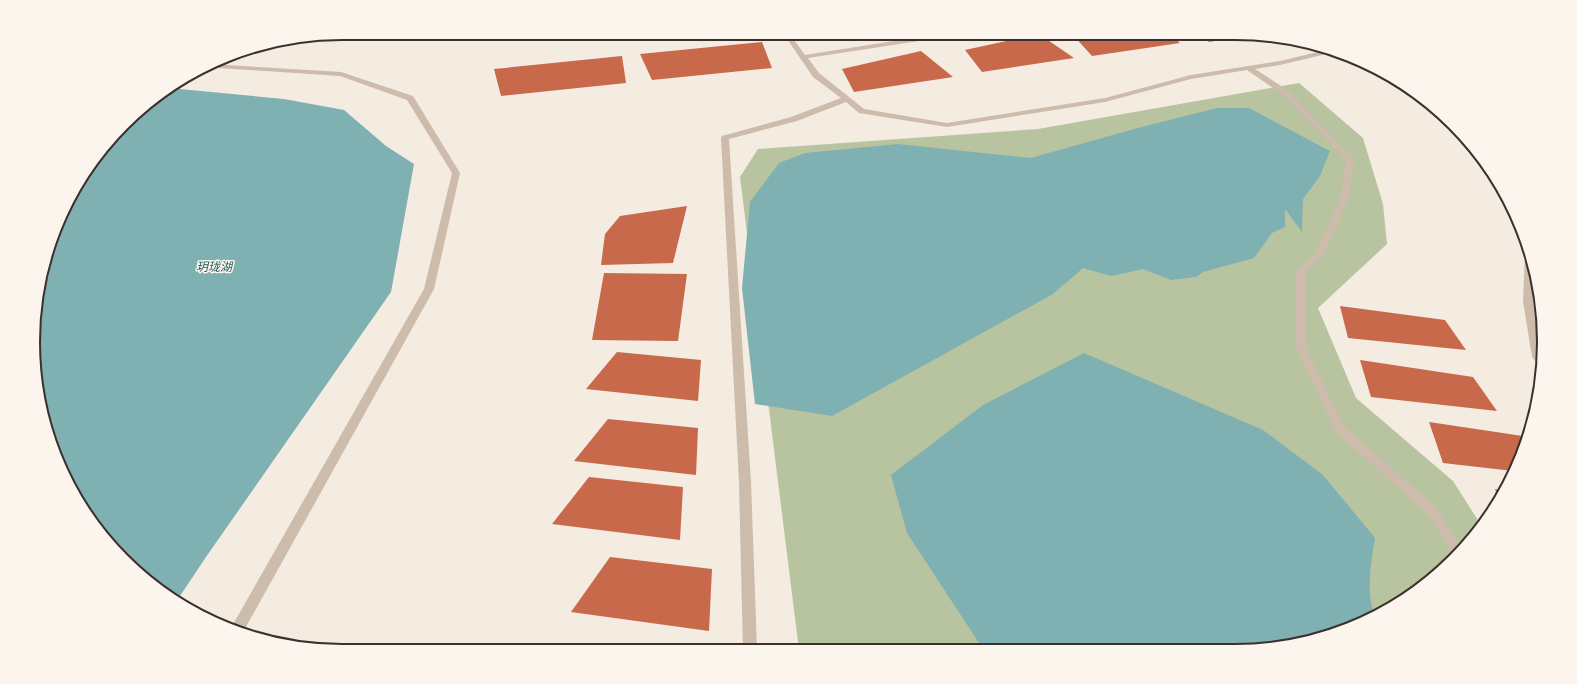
<svg xmlns="http://www.w3.org/2000/svg" width="1577" height="684" viewBox="0 0 1577 684" font-family="Roboto,'Noto Sans SC',sans-serif">
<style>
.green{fill:#b8c4a0}
.water{fill:#7fb0b2}
.building{fill:#c8694b}
.lines{fill:none;stroke-linecap:round;stroke-linejoin:round}
.street{fill:#cdbbac;fill-rule:evenodd}
.labels{text-anchor:middle;stroke-width:3;stroke-linejoin:round;paint-order:stroke}
.water-label{font-size:12px;font-style:italic;fill:#1f5a5e;stroke:#fbf5ee}
.rim{fill:none;stroke:#3b302b;stroke-width:2}
</style>
<rect width="100%" height="100%" fill="#f4ebe1"/>
<path class="green" d="M 1299,83 L 1363,138 L 1383,204 L 1387,244 L 1318,308 L 1356,398 L 1453,481 L 1481,525 L 1423,587 L 1353,627 L 1276,648 L 799,650 L 740,177 L 758,149 L 1038,129 Z"/>
<path class="water" d="M 169,88 L 284,99 L 344,110 L 386,146 L 414,164 L 391,292 L 206,557 L 176,602 L 138,574 L 74,496 L 39,402 L 33,342 L 39,282 L 75,187 L 138,110 Z
M 1217,108 L 1249,108 L 1330,151 L 1320,176 L 1303,199 L 1302,232 L 1285,209 L 1285,227 L 1272,233 L 1254,258 L 1203,272 L 1196,277 L 1171,280 L 1143,269 L 1111,276 L 1083,268 L 1053,294 L 832,416 L 755,404 L 742,288 L 750,202 L 779,163 L 805,153 L 898,144 L 1031,158 L 1134,129 Z
M 1084,353 L 1263,430 L 1323,475 L 1375,538 C 1371,563 1366,590 1374,615 L 1353,627 L 1276,648 L 983,649 L 907,533 L 891,475 L 983,405 Z"/>
<path class="building" d="M 492,33 L 587,33 L 587,34 L 491,41 Z
M 1090,33 L 1169,33 L 1180,43 L 1092,56 L 1073,35 Z
M 1199,33 L 1235,33 L 1248,35 L 1209,42 Z
M 1039,34 L 1074,58 L 982,72 L 965,50 Z
M 762,42 L 772,68 L 652,80 L 640,54 Z
M 921,51 L 953,77 L 854,92 L 842,69 Z
M 622,56 L 626,83 L 501,96 L 494,69 Z
M 687,206 L 673,263 L 601,265 L 605,234 L 620,216 Z
M 604,273 L 687,274 L 678,341 L 592,340 Z
M 1340,306 L 1445,320 L 1466,350 L 1348,338 Z
M 617,352 L 701,360 L 698,401 L 586,389 Z
M 1360,360 L 1473,377 L 1497,411 L 1371,397 Z
M 608,419 L 698,428 L 696,475 L 574,461 Z
M 1429,422 L 1529,437 L 1513,471 L 1443,463 Z
M 589,477 L 683,487 L 680,540 L 552,524 Z
M 1495,489 L 1503,491 L 1499,500 Z
M 610,557 L 712,569 L 709,631 L 571,612 Z
M 583,643 L 632,649 L 632,650 L 578,650 Z"/>
<g class="lines">
<path class="street" d="M 783,33 L 789,33 L 805,55 L 945,33 L 961,33 L 958,35 L 808,58 L 819,73 L 864,109 L 947,123 L 1105,98 L 1191,75 L 1280,61 L 1326,50 L 1336,50 L 1343,53 L 1326,54 L 1280,65 L 1255,69 L 1289,91 L 1354,160 L 1348,198 L 1325,253 L 1306,272 L 1306,348 L 1344,426 L 1436,507 L 1461,547 L 1453,555 L 1428,515 L 1336,432 L 1296,348 L 1296,271 L 1316,252 L 1340,198 L 1346,160 L 1283,95 L 1247,70 L 1191,79 L 1105,102 L 947,127 L 859,113 L 846,102 L 797,121 L 729,139 L 751,482 L 757,650 L 743,650 L 739,482 L 721,138 L 722,136 L 791,117 L 841,98 L 813,77 Z
M 210,64 L 341,72 L 413,96 L 460,173 L 434,289 L 242,634 L 231,629 L 231,628 L 424,289 L 452,173 L 407,100 L 340,76 L 203,67 Z
M 1529,251 C 1537,270 1532,282 1533,301 C 1534,323 1543,344 1542,366 L 1538,365 L 1532,357 L 1523,301 L 1525,254 Z"/>
</g>
<g class="labels">
<g class="water-label">
<text x="214" y="271">玥珑湖</text>
</g>
</g>
<path d="M0 0H1577V684H0ZM342 40H1235A302 302 0 0 1 1537 342V342A302 302 0 0 1 1235 644H342A302 302 0 0 1 40 342V342A302 302 0 0 1 342 40Z" fill="#fbf5ee" fill-rule="evenodd"/>
<path class="rim" d="M342 40H1235A302 302 0 0 1 1537 342V342A302 302 0 0 1 1235 644H342A302 302 0 0 1 40 342V342A302 302 0 0 1 342 40Z"/>
</svg>
